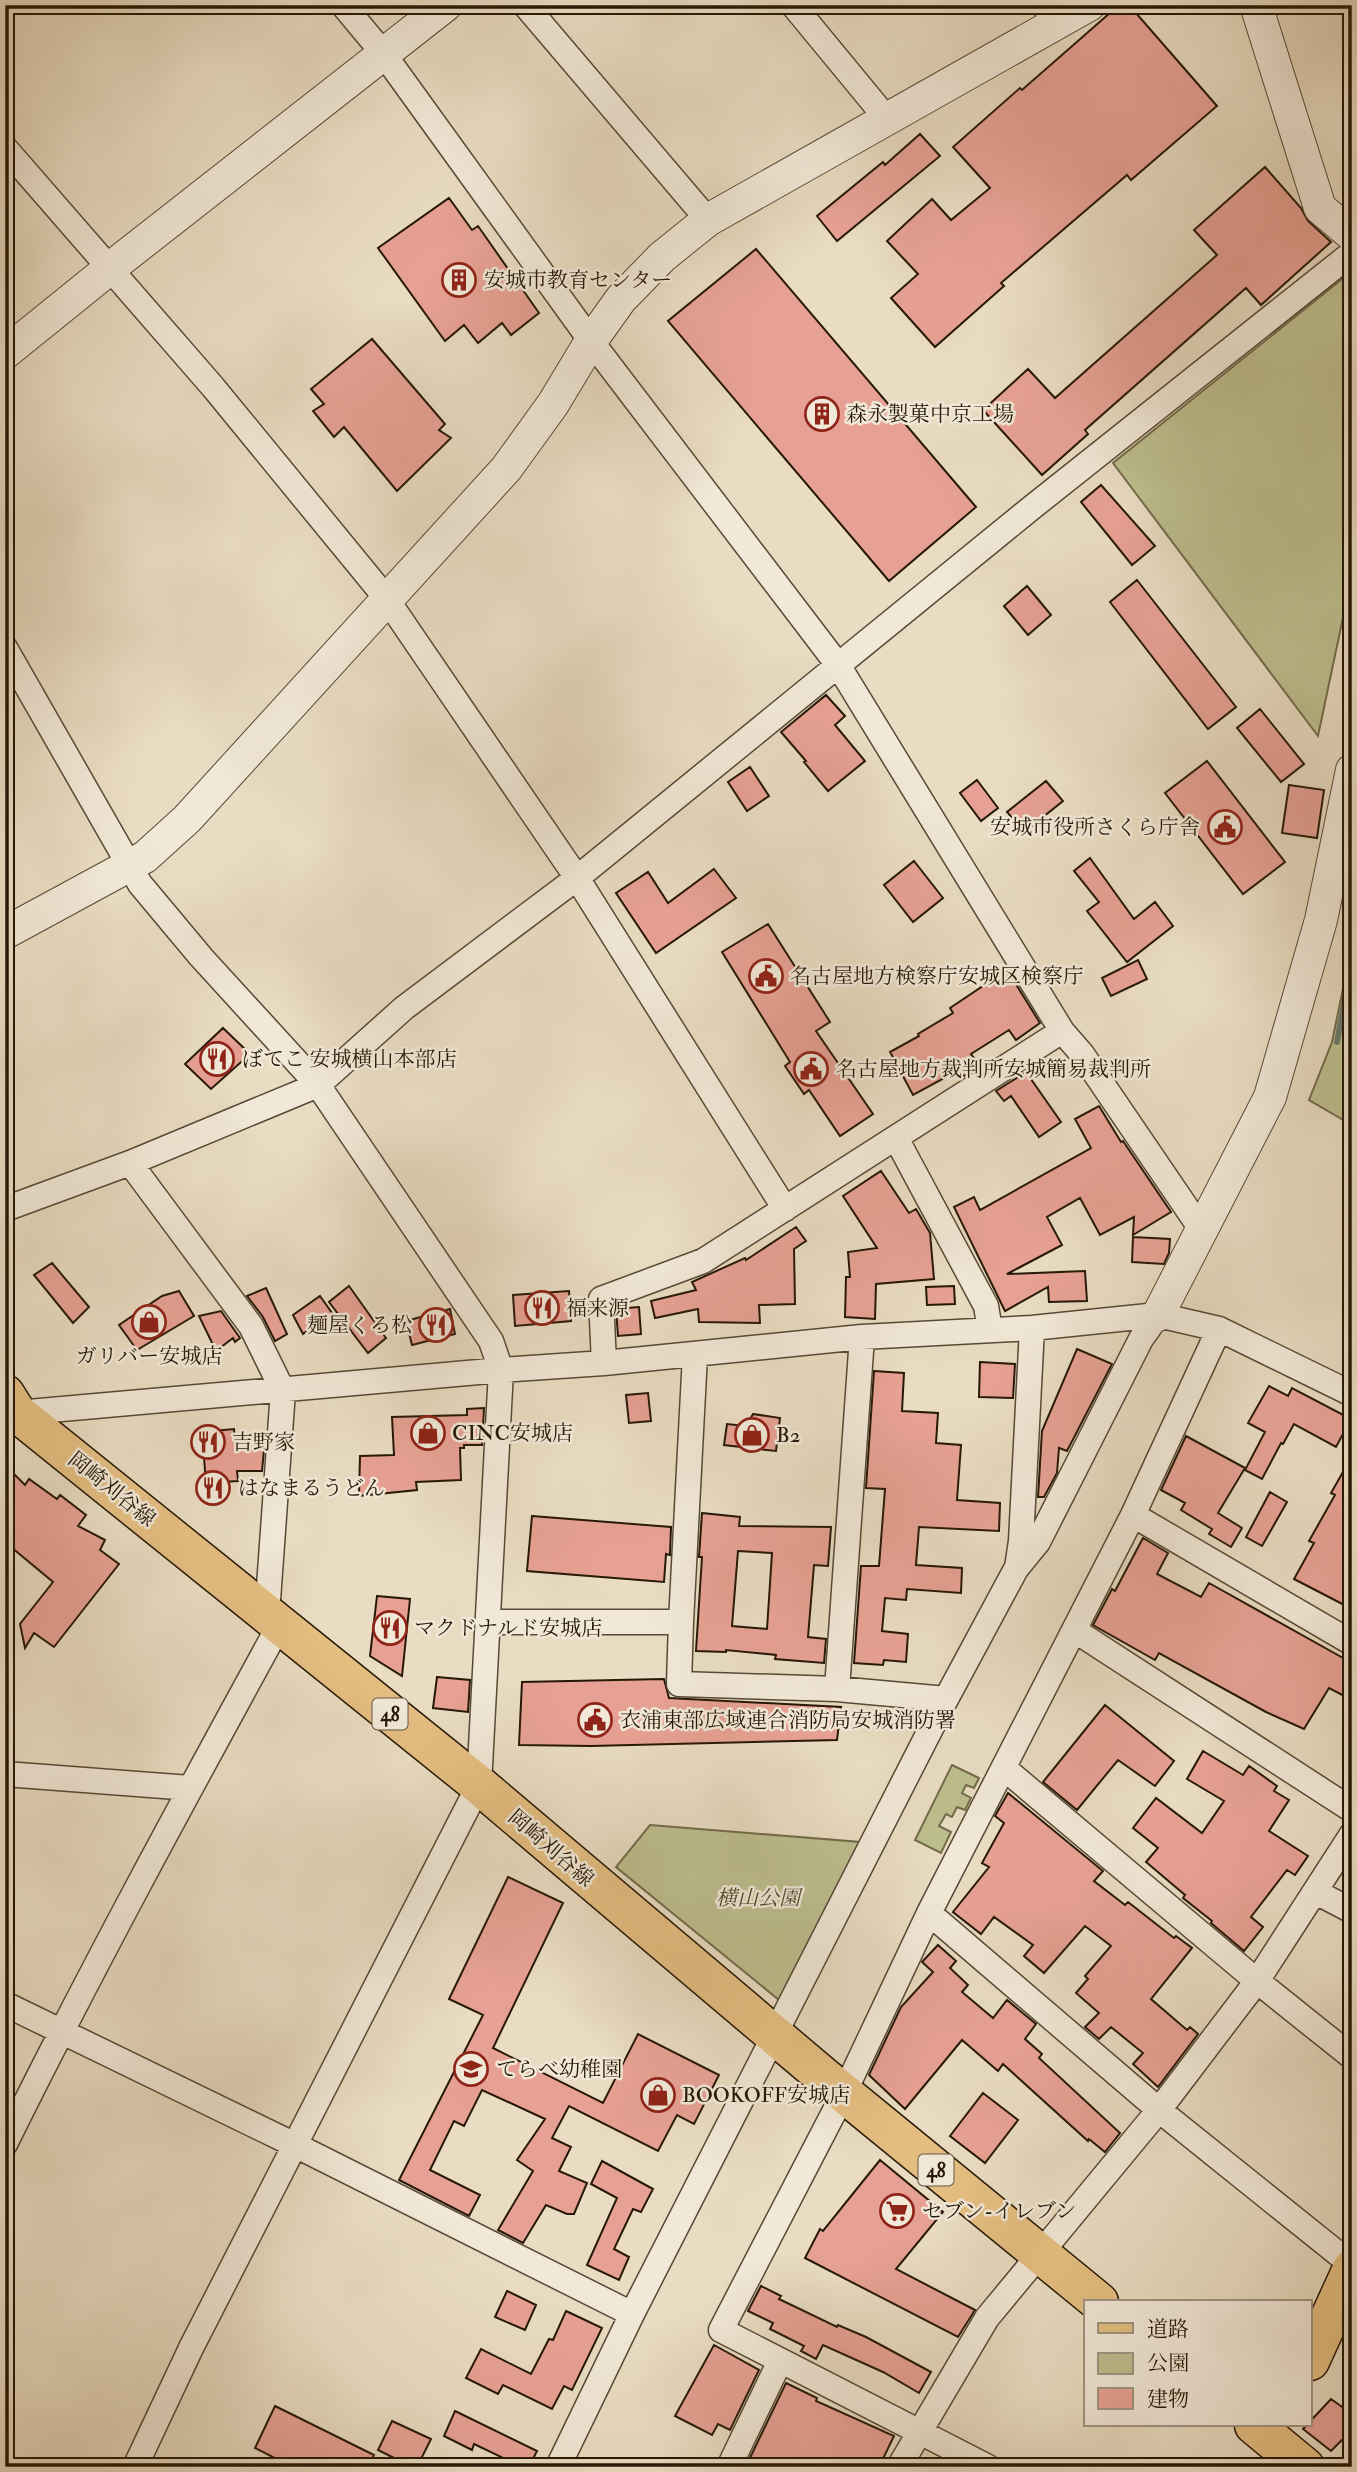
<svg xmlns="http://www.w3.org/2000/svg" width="1357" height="2472" viewBox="0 0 1357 2472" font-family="'IM FELL Double Pica','Noto Serif JP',serif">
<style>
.green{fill:#bdbe8f;stroke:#726b4a;stroke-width:2}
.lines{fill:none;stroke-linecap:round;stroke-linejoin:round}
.stream{stroke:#6a7a6d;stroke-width:6}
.building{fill:#e7a194;stroke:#261806;stroke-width:2;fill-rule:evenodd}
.minor-casing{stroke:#574935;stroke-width:27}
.tertiary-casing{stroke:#574935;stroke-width:34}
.primary-casing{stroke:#261806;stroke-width:41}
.minor{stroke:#f1e8d7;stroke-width:24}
.tertiary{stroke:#f1e8d7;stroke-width:32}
.primary{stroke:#e4be81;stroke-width:38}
.labels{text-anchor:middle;stroke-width:5;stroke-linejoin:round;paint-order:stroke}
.shield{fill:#f1e8d7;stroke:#635645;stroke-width:2}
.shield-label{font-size:19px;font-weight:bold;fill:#261806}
.poi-label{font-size:21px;fill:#261806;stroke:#f1e8d7;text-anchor:start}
.street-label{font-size:21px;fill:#261806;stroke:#f1e8d7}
.park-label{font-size:21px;font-style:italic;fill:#534a2f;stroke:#f1e8d7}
</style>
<rect width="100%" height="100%" fill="#e9dcc2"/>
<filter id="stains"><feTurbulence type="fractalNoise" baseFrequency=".00286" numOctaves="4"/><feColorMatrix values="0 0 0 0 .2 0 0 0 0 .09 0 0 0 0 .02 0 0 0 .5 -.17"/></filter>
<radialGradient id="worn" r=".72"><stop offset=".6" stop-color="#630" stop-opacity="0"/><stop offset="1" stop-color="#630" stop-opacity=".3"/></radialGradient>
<path class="green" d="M 1352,271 L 1352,575 L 1318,736 L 1113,463 Z
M 1352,945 L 1352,1125 L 1309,1100 L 1332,1042 Z
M 952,1765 L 979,1778 L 974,1788 L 966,1785 L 962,1793 L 971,1798 L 965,1810 L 957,1807 L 952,1817 L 946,1814 L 939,1826 L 951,1832 L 941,1853 L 915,1840 Z
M 650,1825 L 860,1842 L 779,2000 L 616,1867 Z"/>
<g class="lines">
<path class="stream" d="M 1337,1042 L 1352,960"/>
</g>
<path class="building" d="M 1119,5 L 1129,5 L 1217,106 L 1131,180 L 1127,175 L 1001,283 L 1004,286 L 935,347 L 891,298 L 918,274 L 887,241 L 932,199 L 951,220 L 990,188 L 953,147 L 1020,88 L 1022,90 Z
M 920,134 L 940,156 L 837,241 L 817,216 L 883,162 L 885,165 Z
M 1265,167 L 1301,208 L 1308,221 L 1331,242 L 1261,305 L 1246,288 L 1085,430 L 1088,434 L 1042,475 L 983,410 L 1028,369 L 1055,398 L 1217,255 L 1194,230 Z
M 449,198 L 472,230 L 478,226 L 539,313 L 511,335 L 502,323 L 478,343 L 464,325 L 445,341 L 378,248 Z
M 756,249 L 976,507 L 889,581 L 668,321 Z
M 372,339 L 445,424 L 439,430 L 451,438 L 397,491 L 344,427 L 334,437 L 313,411 L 324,404 L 311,389 Z
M 1101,485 L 1155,546 L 1132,565 L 1081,502 Z
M 1137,580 L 1236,707 L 1208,729 L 1110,602 Z
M 1027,586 L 1051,615 L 1028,635 L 1004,606 Z
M 826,695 L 845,716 L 835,725 L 865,761 L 828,791 L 804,762 L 806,761 L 781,732 Z
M 1260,709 L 1304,764 L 1281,782 L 1237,728 Z
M 1207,761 L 1285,862 L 1243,894 L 1165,793 Z
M 750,767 L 769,796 L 747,811 L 728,782 Z
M 977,780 L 998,808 L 981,821 L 960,793 Z
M 1046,781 L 1063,801 L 1024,832 L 1007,812 Z
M 1289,785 L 1324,790 L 1317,838 L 1282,833 Z
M 1090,858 L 1134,919 L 1155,902 L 1173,926 L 1127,962 L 1087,911 L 1099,902 L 1074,871 Z
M 914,861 L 943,898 L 913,922 L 884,885 Z
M 714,869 L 736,898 L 656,953 L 616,893 L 648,872 L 668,903 Z
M 768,924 L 830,1022 L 816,1031 L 873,1114 L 840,1136 L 809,1090 L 804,1094 L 785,1066 L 790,1062 L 722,952 Z
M 1138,960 L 1147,979 L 1111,996 L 1102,978 Z
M 1007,970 L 1040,1023 L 1016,1040 L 1009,1030 L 971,1054 L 980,1066 L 964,1076 L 959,1070 L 913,1095 L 890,1052 L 919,1036 L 918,1034 L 953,1013 L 950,1008 Z
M 223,1028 L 250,1054 L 211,1089 L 185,1064 Z
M 1026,1072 L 1061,1122 L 1039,1137 L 1011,1096 L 1004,1101 L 996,1091 Z
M 1099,1106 L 1121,1142 L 1123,1141 L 1171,1212 L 1133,1235 L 1134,1217 L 1100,1235 L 1080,1198 L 1047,1217 L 1062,1245 L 1007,1274 L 1085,1271 L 1087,1301 L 1049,1302 L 1048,1287 L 1005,1311 L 954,1207 L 974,1197 L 980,1210 L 1091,1148 L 1075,1119 Z
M 881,1171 L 909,1213 L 916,1209 L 930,1233 L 934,1279 L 876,1284 L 875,1319 L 845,1317 L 846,1277 L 850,1277 L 848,1252 L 877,1248 L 843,1196 Z
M 796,1227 L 806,1241 L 794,1249 L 795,1304 L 759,1305 L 760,1323 L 699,1322 L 698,1309 L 655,1318 L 651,1301 L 696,1290 L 692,1282 L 745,1258 L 746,1260 Z
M 1133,1237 L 1170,1239 L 1169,1253 L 1164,1264 L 1132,1262 Z
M 52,1263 L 89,1307 L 73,1323 L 34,1275 Z
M 349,1286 L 386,1338 L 368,1353 L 329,1302 Z
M 954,1286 L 955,1304 L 927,1305 L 926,1287 Z
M 266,1288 L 287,1334 L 275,1341 L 263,1317 L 247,1296 Z
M 179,1291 L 194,1316 L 137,1350 L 119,1325 L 162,1296 Z
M 569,1291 L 571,1321 L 515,1326 L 513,1295 Z
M 320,1296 L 332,1313 L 303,1334 L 293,1315 Z
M 639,1307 L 641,1334 L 618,1336 L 616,1309 Z
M 450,1309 L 455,1334 L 412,1345 L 406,1321 Z
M 221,1311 L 240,1338 L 235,1342 L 233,1338 L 216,1351 L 199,1316 Z
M 1077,1349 L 1112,1364 L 1067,1451 L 1059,1448 L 1057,1473 L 1044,1497 L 1038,1497 L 1042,1431 Z
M 980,1362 L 1015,1364 L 1013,1398 L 979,1397 Z
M 874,1371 L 904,1373 L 902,1411 L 938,1413 L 936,1443 L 961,1445 L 957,1500 L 1000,1503 L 999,1531 L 919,1527 L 916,1565 L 962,1568 L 961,1593 L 907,1589 L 906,1600 L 885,1598 L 882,1631 L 908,1634 L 906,1662 L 884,1660 L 883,1665 L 854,1663 L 861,1566 L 879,1566 L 885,1489 L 866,1488 Z
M 1269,1386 L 1288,1396 L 1292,1388 L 1351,1419 L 1336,1447 L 1294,1424 L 1283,1444 L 1281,1443 L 1262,1479 L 1245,1470 L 1265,1432 L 1248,1423 Z
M 648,1393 L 651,1421 L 629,1423 L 626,1395 Z
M 484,1408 L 482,1445 L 464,1445 L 464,1448 L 460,1448 L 461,1480 L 416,1482 L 417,1490 L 359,1496 L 360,1456 L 394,1455 L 392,1417 L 467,1415 L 467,1409 Z
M 753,1414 L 780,1418 L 776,1451 L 724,1445 L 727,1424 L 746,1426 Z
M 234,1429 L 235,1440 L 265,1440 L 262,1471 L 237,1471 L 238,1481 L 206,1483 L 202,1432 Z
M 1186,1436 L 1245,1468 L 1218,1513 L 1242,1528 L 1231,1547 L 1209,1534 L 1212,1529 L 1181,1510 L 1185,1503 L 1161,1490 Z
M 1352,1456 L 1352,1609 L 1294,1579 L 1314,1543 L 1309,1541 L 1335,1495 L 1331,1493 Z
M 5,1465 L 25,1485 L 29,1479 L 57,1499 L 60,1495 L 86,1515 L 78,1526 L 105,1540 L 100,1550 L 119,1564 L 54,1647 L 34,1633 L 25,1648 L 20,1624 L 53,1582 L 5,1542 Z
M 1270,1492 L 1287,1502 L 1262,1546 L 1246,1537 Z
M 702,1513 L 740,1517 L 739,1526 L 831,1527 L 828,1566 L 814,1565 L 808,1637 L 826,1639 L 824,1663 L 775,1659 L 776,1655 L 726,1650 L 726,1652 L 696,1651 L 702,1557 L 699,1557 ZM 738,1551 L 772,1553 L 767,1629 L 732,1626 Z
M 532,1516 L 671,1527 L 670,1555 L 666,1554 L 664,1582 L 527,1571 Z
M 1143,1538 L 1168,1553 L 1157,1574 L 1201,1597 L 1209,1583 L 1352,1663 L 1352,1700 L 1329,1688 L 1304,1729 L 1266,1712 L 1159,1653 L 1155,1660 L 1093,1625 L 1112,1589 L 1115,1591 Z
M 377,1596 L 410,1599 L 402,1676 L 370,1656 Z
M 437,1677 L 470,1680 L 468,1712 L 433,1708 Z
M 664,1679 L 669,1698 L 841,1707 L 837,1740 L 591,1746 L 519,1745 L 522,1682 Z
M 1105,1705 L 1174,1761 L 1155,1786 L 1118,1760 L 1077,1810 L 1043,1782 Z
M 1203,1751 L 1243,1775 L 1249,1766 L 1277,1786 L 1274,1791 L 1289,1800 L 1269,1831 L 1308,1856 L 1295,1875 L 1287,1870 L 1251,1917 L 1263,1927 L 1244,1951 L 1211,1923 L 1212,1921 L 1183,1898 L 1185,1895 L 1146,1862 L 1158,1848 L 1133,1828 L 1156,1798 L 1202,1833 L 1224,1801 L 1187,1779 Z
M 1008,1793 L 1103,1871 L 1094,1881 L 1125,1905 L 1128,1902 L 1174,1938 L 1176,1936 L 1192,1948 L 1151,1999 L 1187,2030 L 1190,2027 L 1198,2034 L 1158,2087 L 1133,2064 L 1143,2053 L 1111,2027 L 1099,2039 L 1085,2027 L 1099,2013 L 1076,1993 L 1088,1979 L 1085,1976 L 1111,1946 L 1085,1926 L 1044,1973 L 1024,1956 L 1033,1945 L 994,1917 L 981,1934 L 953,1912 L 989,1867 L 982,1863 L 1004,1823 L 995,1816 Z
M 508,1877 L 563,1903 L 493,2048 L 603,2103 L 638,2034 L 719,2075 L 694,2124 L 677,2115 L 658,2151 L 569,2106 L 552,2138 L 571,2147 L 559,2171 L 587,2183 L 574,2214 L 567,2214 L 546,2205 L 523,2243 L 498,2230 L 533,2171 L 517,2160 L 545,2119 L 482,2090 L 464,2126 L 454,2121 L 430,2170 L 480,2195 L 469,2216 L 399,2180 L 483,2015 L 449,1999 Z
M 938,1945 L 956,1961 L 950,1968 L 968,1985 L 962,1992 L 993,2018 L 1007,2000 L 1036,2024 L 1025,2039 L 1042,2054 L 1039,2058 L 1120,2133 L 1105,2152 L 1089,2139 L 1088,2141 L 1003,2064 L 998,2071 L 962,2040 L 905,2109 L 869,2075 L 901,2007 L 933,1972 L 922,1962 Z
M 983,2093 L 1018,2120 L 985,2163 L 950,2136 Z
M 880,2160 L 943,2212 L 896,2269 L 975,2310 L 958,2337 L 805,2258 L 820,2229 L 823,2231 Z
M 602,2161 L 653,2189 L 641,2212 L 633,2209 L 614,2249 L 629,2257 L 619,2280 L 587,2265 L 617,2198 L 591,2184 Z
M 761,2286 L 781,2296 L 779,2299 L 837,2327 L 838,2325 L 866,2337 L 931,2372 L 919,2393 L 883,2372 L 823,2345 L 816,2359 L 801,2351 L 804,2346 L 770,2329 L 773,2323 L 748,2311 Z
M 507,2291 L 536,2305 L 525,2330 L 495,2317 Z
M 566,2311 L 602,2328 L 572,2390 L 564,2386 L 552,2409 L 503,2385 L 498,2394 L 466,2378 L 481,2349 L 531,2374 L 549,2339 L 553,2340 Z
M 714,2345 L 759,2370 L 730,2430 L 718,2424 L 712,2435 L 675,2416 Z
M 786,2383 L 817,2398 L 816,2401 L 894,2436 L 879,2467 L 755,2467 L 748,2462 Z
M 1331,2399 L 1352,2414 L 1352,2430 L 1331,2451 L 1303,2429 Z
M 275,2406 L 374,2455 L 368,2467 L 292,2467 L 255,2448 Z
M 455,2411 L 537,2451 L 529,2467 L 522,2467 L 474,2444 L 472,2450 L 444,2436 Z
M 392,2421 L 431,2439 L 417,2467 L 412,2467 L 378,2450 Z"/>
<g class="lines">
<g class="minor-casing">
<path id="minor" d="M 343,5 L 383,53 L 591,341 L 838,665 L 1062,1031 L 1082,1054 L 1201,1229
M 525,5 L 708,220
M 793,5 L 887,119
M 1043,5 L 1059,23
M 5,148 L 213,387 L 386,598 L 577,878 L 785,1209
M 5,648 L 140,884 L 201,957 L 318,1085 L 491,1341 L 501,1370 L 479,1785 L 191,2348 L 135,2467
M 896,1138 L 986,1306 L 990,1330
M 130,1163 L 251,1326 L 283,1391 L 267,1614
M 5,1209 L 130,1163 L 318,1085 L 404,1008 L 577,878 L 1030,509 L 1352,253
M 604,1363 L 601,1299 L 703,1261 L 1062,1031
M 15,1415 L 17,1413 L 501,1370 L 604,1363 L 862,1337 L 1032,1328 L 1158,1315 L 1219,1329 L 1352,1394
M 1133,1515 L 1352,1643
M 1017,1568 L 1021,1541 L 1032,1328
M 489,1622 L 681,1622 L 679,1684 L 837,1689 L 946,1699
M 681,1622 L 695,1355
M 1074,1630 L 1352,1810
M 837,1689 L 862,1337
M 1005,1769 L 1257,1981 L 1352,2057
M 5,1774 L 190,1788
M 1316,1892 L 1352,1911
M 929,1913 L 1159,2110 L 1352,2265
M 5,2004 L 295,2145 L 632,2314
M 5,2144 C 92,1968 186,1796 280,1624
M 558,2467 L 632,2314 L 946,1699 L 1016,1569 L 1038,1542 L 1141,1339 L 1158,1315
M 729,2467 L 780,2361
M 899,2467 L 987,2318 L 1159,2110 L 1257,1981 L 1352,1834
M 988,2467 L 721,2330 L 844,2093 L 929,1913 L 1133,1515 L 1219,1329"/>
</g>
<g class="tertiary-casing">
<path id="tertiary" d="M 1256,5 L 1320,208 L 1352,235
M 5,353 L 109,269 L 446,5
M 5,933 L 145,857 L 187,819 L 506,469 L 553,404 L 591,341 L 621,299 L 662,257 L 708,220 L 1089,5
M 1158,1315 L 1270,1097 L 1321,920 L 1352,770"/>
</g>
<g class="primary-casing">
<path id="primary" d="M 5,1394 L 17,1413 L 479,1785 L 824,2077 L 1099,2302
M 1310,2361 L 1352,2269
M 1254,2425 L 1305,2467"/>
</g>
<use href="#minor" class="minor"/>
<use href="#tertiary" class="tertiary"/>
<use href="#primary" class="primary"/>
</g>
<defs>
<g id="building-ring" transform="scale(1.75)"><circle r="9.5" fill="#f1e8d7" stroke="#8f2418" stroke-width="1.5"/><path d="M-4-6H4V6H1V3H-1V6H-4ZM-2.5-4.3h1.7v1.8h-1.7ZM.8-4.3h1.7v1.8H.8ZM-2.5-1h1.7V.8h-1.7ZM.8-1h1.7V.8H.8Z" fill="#8f2418"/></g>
<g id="civic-ring" transform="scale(1.75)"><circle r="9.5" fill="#f1e8d7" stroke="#8f2418" stroke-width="1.5"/><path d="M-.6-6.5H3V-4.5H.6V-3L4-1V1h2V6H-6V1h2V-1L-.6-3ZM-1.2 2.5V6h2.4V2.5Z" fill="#8f2418"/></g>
<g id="restaurant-ring" transform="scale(1.75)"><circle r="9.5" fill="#f1e8d7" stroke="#8f2418" stroke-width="1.5"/><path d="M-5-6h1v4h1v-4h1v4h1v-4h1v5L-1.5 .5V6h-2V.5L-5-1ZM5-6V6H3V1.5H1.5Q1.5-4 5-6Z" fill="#8f2418"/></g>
<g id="shop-ring" transform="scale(1.75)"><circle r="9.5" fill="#f1e8d7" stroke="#8f2418" stroke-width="1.5"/><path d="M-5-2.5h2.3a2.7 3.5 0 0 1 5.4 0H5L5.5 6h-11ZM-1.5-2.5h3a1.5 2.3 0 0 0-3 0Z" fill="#8f2418"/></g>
<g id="school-ring" transform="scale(1.75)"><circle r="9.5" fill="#f1e8d7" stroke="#8f2418" stroke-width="1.5"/><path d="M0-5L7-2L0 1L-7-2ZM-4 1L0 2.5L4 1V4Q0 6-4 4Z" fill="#8f2418"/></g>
<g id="supermarket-ring" transform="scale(1.75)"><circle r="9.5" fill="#f1e8d7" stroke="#8f2418" stroke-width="1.5"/><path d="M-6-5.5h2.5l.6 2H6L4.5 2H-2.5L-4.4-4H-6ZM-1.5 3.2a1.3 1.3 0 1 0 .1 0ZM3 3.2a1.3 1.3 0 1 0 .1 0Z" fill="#8f2418"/></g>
</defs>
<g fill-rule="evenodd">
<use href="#building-ring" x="459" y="280"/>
<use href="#building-ring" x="822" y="414"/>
<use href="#civic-ring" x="1225" y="827"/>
<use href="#civic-ring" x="766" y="976"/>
<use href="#restaurant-ring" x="217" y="1059"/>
<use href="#civic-ring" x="811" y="1069"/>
<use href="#restaurant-ring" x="542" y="1308"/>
<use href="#shop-ring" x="149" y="1322"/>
<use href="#restaurant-ring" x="436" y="1325"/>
<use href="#shop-ring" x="428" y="1433"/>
<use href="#shop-ring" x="752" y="1435"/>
<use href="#restaurant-ring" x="208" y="1442"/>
<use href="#restaurant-ring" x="213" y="1488"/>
<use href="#restaurant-ring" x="390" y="1628"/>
<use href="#civic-ring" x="595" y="1720"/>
<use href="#school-ring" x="471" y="2069"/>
<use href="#shop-ring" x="658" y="2095"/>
<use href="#supermarket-ring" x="897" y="2211"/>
</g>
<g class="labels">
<g class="shield">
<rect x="372.5" y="1698.5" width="35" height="31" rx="5"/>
<rect x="918.5" y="2154.5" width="35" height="31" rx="5"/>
</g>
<g class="shield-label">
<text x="390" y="1721">48</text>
<text x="936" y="2177">48</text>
</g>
<g class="poi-label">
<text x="484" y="287">安城市教育センター</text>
<text x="846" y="421">森永製菓中京工場</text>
<text x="1200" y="834" text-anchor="end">安城市役所さくら庁舎</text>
<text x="790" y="983">名古屋地方検察庁安城区検察庁</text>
<text x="242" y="1066">ぼてこ 安城横山本部店</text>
<text x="836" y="1076">名古屋地方裁判所安城簡易裁判所</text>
<text x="566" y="1315">福来源</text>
<text x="412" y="1332" text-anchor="end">麺屋くろ松</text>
<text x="149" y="1363" text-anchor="middle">ガリバー安城店</text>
<text x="452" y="1440">CINC安城店</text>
<text x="776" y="1442">B2</text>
<text x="232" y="1449">吉野家</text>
<text x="238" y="1495">はなまるうどん</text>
<text x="414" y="1635">マクドナルド安城店</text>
<text x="620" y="1727">衣浦東部広域連合消防局安城消防署</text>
<text x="496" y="2076">てらべ幼稚園</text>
<text x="682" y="2102">BOOKOFF安城店</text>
<text x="922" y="2218">セブン-イレブン</text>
</g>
<g class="street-label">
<text transform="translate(112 1489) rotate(39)" y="7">岡崎刈谷線</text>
<text transform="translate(551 1848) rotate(41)" y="7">岡崎刈谷線</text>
</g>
<g class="park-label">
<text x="758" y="1905">横山公園</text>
</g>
</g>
<rect width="1357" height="2472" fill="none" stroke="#e9dcc2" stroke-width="28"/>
<rect x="7" y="7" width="1343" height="2458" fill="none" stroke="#261806" stroke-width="3.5"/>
<rect x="14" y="14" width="1329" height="2444" fill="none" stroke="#261806" stroke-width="2"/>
<rect x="1084" y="2300" width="228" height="126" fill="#f1e8d7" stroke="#a09583" stroke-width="2"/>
<rect x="1098" y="2323" width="35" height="10" fill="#e4be81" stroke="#a09583" stroke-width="2"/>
<text x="1147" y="2336" font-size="21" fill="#261806">道路</text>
<rect x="1098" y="2353" width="35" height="21" fill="#bdbe8f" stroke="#a09583" stroke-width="2"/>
<text x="1147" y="2370" font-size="21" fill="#261806">公園</text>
<rect x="1098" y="2388" width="35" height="21" fill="#e7a194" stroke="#a09583" stroke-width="2"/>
<text x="1147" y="2406" font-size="21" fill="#261806">建物</text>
<rect width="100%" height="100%" filter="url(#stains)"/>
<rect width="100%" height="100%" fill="url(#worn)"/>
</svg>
